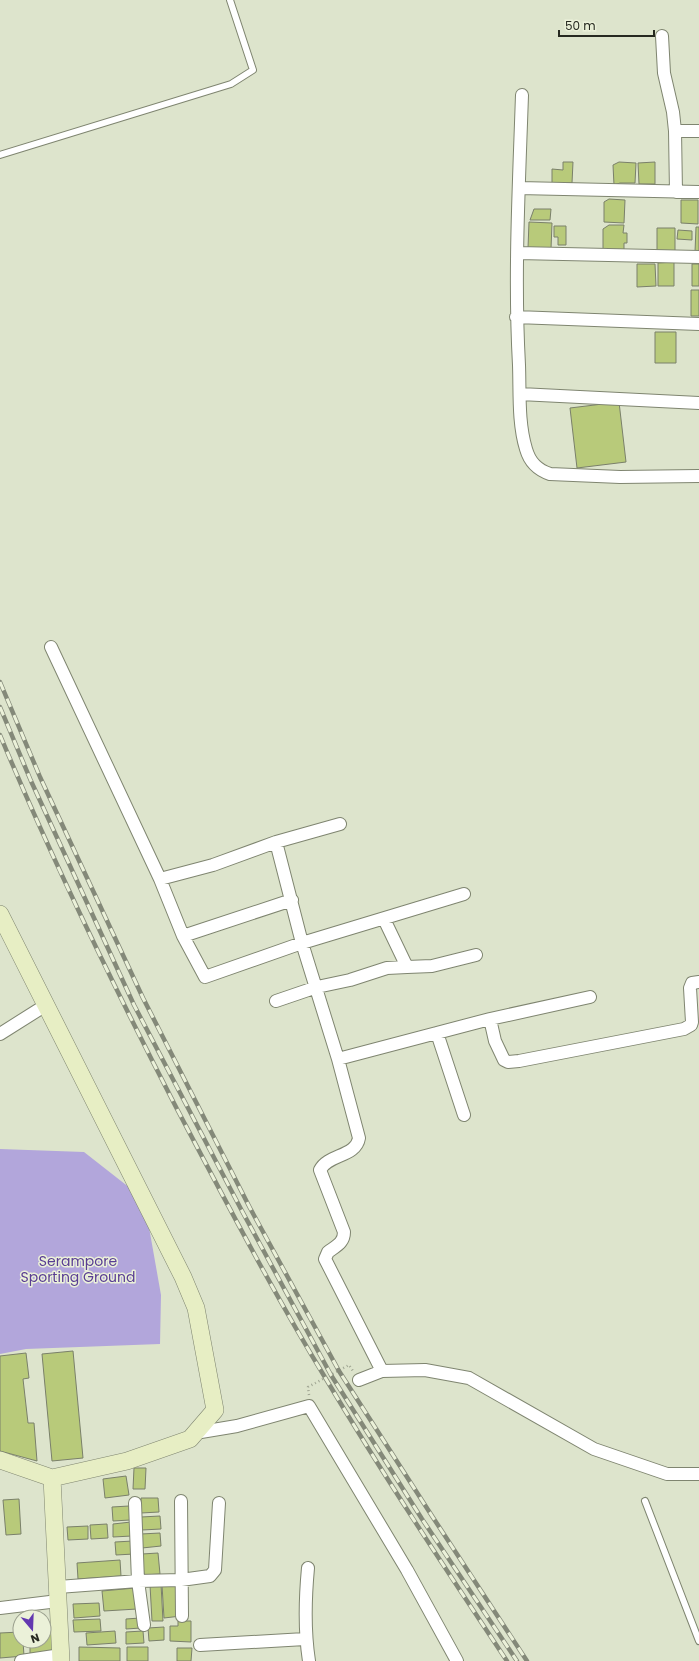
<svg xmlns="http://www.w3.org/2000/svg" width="699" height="1661" viewBox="0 0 699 1661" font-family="Poppins,sans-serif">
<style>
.green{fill:#b2a6db}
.building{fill:#b8ca7a;stroke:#7a806a}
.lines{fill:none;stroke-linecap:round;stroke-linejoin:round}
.lane-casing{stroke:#7f8570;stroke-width:8}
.street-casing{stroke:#7f8570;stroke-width:14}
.secondary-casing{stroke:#7f8570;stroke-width:18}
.path{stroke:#9fa592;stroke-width:2.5;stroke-dasharray:1 3;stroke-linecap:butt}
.lane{stroke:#fff;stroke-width:6}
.street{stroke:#fff;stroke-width:12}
.secondary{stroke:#e7eec4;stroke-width:17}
.rail-casing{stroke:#848979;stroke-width:4.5}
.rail{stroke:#ebf1d9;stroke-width:3;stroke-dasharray:9;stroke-linecap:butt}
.labels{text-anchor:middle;stroke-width:3;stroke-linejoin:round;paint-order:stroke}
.park-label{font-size:14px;fill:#593d93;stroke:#ebf1d9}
</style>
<rect width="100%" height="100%" fill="#dde4cc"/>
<path class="green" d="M 0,1149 L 84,1152 L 144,1199 L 161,1295 L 160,1344 L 26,1349 L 0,1354 Z"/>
<path class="building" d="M 563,162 L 573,162 L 572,183 L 552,183 L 552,169 L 563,170 Z
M 619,162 L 636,163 L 635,183 L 620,183 L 614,185 L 613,165 Z
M 655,162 L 655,184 L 639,184 L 638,163 Z
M 609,199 L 625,200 L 624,223 L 604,222 L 604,202 Z
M 681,200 L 698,200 L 698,224 L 681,223 Z
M 534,209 L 551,209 L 550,220 L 530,220 Z
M 529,222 L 552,223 L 551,249 L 528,248 Z
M 609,225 L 624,225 L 623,233 L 627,233 L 627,243 L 624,243 L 624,251 L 603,251 L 603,229 Z
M 554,226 L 566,226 L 566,245 L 558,245 L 558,237 L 554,237 Z
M 696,227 L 699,227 L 699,252 L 695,252 Z
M 657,228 L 675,228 L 675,253 L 657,253 Z
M 678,230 L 692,231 L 692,240 L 677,239 Z
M 674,262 L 674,286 L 658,286 L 658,263 Z
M 637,264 L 655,264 L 656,286 L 637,287 Z
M 692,264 L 699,264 L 699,286 L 692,286 Z
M 691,290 L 699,290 L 699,316 L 691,316 Z
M 655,332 L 676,332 L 676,363 L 655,363 Z
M 619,402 L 626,462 L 577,468 L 570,408 Z
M 73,1351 L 83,1458 L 52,1461 L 42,1354 Z
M 26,1353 L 29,1378 L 23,1379 L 28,1423 L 34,1423 L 37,1461 L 0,1451 L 0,1356 Z
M 134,1468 L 146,1468 L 145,1489 L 133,1489 Z
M 126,1476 L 129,1495 L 105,1498 L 103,1479 Z
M 141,1498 L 158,1498 L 159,1512 L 141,1513 Z
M 19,1499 L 21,1534 L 6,1535 L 3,1500 Z
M 129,1506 L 130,1520 L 113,1521 L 112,1507 Z
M 160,1516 L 161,1529 L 142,1530 L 141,1517 Z
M 131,1522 L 132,1536 L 113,1537 L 113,1524 Z
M 107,1524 L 108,1538 L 91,1539 L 90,1525 Z
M 88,1526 L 88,1539 L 68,1540 L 67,1527 Z
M 160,1533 L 161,1546 L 142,1548 L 141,1534 Z
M 133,1541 L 134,1554 L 116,1555 L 115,1542 Z
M 158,1553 L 160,1574 L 144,1575 L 142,1554 Z
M 120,1560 L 121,1576 L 78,1579 L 77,1563 Z
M 161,1584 L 163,1621 L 152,1621 L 150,1585 Z
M 179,1584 L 181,1616 L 164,1618 L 162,1585 Z
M 135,1588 L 137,1609 L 104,1611 L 102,1591 Z
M 99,1603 L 100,1616 L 74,1618 L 73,1604 Z
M 140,1618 L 141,1628 L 126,1629 L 126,1619 Z
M 100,1619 L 101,1631 L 74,1632 L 73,1620 Z
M 178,1621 L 191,1621 L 191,1642 L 170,1641 L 170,1626 L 178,1626 Z
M 164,1627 L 164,1640 L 149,1641 L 148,1628 Z
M 44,1630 L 54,1630 L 56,1653 L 30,1655 L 30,1641 L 44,1641 Z
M 115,1631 L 116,1643 L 87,1645 L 86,1633 Z
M 143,1631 L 144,1643 L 126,1644 L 126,1632 Z
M 20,1632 L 20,1641 L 23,1641 L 24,1656 L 0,1658 L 0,1633 Z
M 79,1647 L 120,1648 L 120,1661 L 79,1661 Z
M 127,1647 L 148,1647 L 148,1661 L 127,1661 Z
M 177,1648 L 192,1648 L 191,1661 L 177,1661 Z"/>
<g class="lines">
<g class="lane-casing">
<path id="lane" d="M 0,155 L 231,84 L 253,70 L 230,0
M 645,1501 L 699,1641"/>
</g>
<g class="street-casing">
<path id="street" d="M 662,36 L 664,73 L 673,112 L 675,131 L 676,192
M 522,95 C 519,185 514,275 519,365 C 520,393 518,423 526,449 C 530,463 538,470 550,474 L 620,477 L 699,476
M 675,131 L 699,131
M 519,188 L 699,192
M 518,253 L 699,257
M 516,317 L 699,324
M 520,394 L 699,403
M 51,647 L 160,879 L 183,936 L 205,977 L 302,943 L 464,894
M 276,842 L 340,824
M 160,879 L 213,865 L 276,842 L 302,943 L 338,1059 L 359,1138 C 356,1157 328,1154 320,1170 L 344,1232 C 344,1243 336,1246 328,1252 L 325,1259 L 382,1371
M 183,936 L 292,900
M 407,967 L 432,966 L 476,955
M 276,1001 L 317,987 L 350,980 L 387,968 L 407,967 L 384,919
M 490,1019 L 495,1041 L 504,1060 L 508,1062 L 519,1061 L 684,1029 L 691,1025 L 692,1022 L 690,988 L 692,983 L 699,982
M 437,1033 L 464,1115
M 0,1034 L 46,1005
M 338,1059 L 490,1019 L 590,997
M 359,1380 L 382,1371 L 425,1370 L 469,1378 L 594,1449 L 667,1474 L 699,1474
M 195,1433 L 237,1426 L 309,1406 L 407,1570 L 457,1661
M 181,1501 L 182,1616
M 135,1503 L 138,1581 L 144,1625
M 308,1568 C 305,1600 304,1629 309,1661
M 58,1587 L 138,1581 L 181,1580 L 210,1576 L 215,1570 L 219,1503
M 0,1608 L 58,1601
M 200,1645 L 305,1639
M 21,1661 L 61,1655"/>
</g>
<g class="secondary-casing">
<path id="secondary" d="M 0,914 L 183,1277 L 196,1308 L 215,1410 L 190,1439 L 127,1461 L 52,1478
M 0,1460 L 52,1478 L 61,1661"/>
</g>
<path class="path" d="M 309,1395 L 308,1387 L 349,1365 L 353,1371"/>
<use href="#lane" class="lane"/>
<use href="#street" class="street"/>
<use href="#secondary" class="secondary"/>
<g class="rail-casing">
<path id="rail" d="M 0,682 L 40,777 L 143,998 L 250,1208 L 339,1371 L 432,1516 L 527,1661
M 0,707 L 31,781 L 134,1005 L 242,1211 L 331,1375 L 422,1519 L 517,1661
M 0,735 C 53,862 114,987 177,1109 C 225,1200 273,1292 326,1379 C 383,1475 445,1568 507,1661"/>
</g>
<use href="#rail" class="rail"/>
</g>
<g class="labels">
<g class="park-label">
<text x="78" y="1266">Serampore<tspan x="78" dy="16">Sporting Ground</tspan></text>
</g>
</g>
<g transform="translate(32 1629) rotate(161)"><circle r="19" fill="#ebf1d9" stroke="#9ca18f"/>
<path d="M0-3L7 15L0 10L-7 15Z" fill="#6338b0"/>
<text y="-6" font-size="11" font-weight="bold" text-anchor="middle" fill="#262920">N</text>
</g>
<path d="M559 30v6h95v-6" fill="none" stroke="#262920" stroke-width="2"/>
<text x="565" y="30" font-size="12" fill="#262920" stroke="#ebf1d9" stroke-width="3" paint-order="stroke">50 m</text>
</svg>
